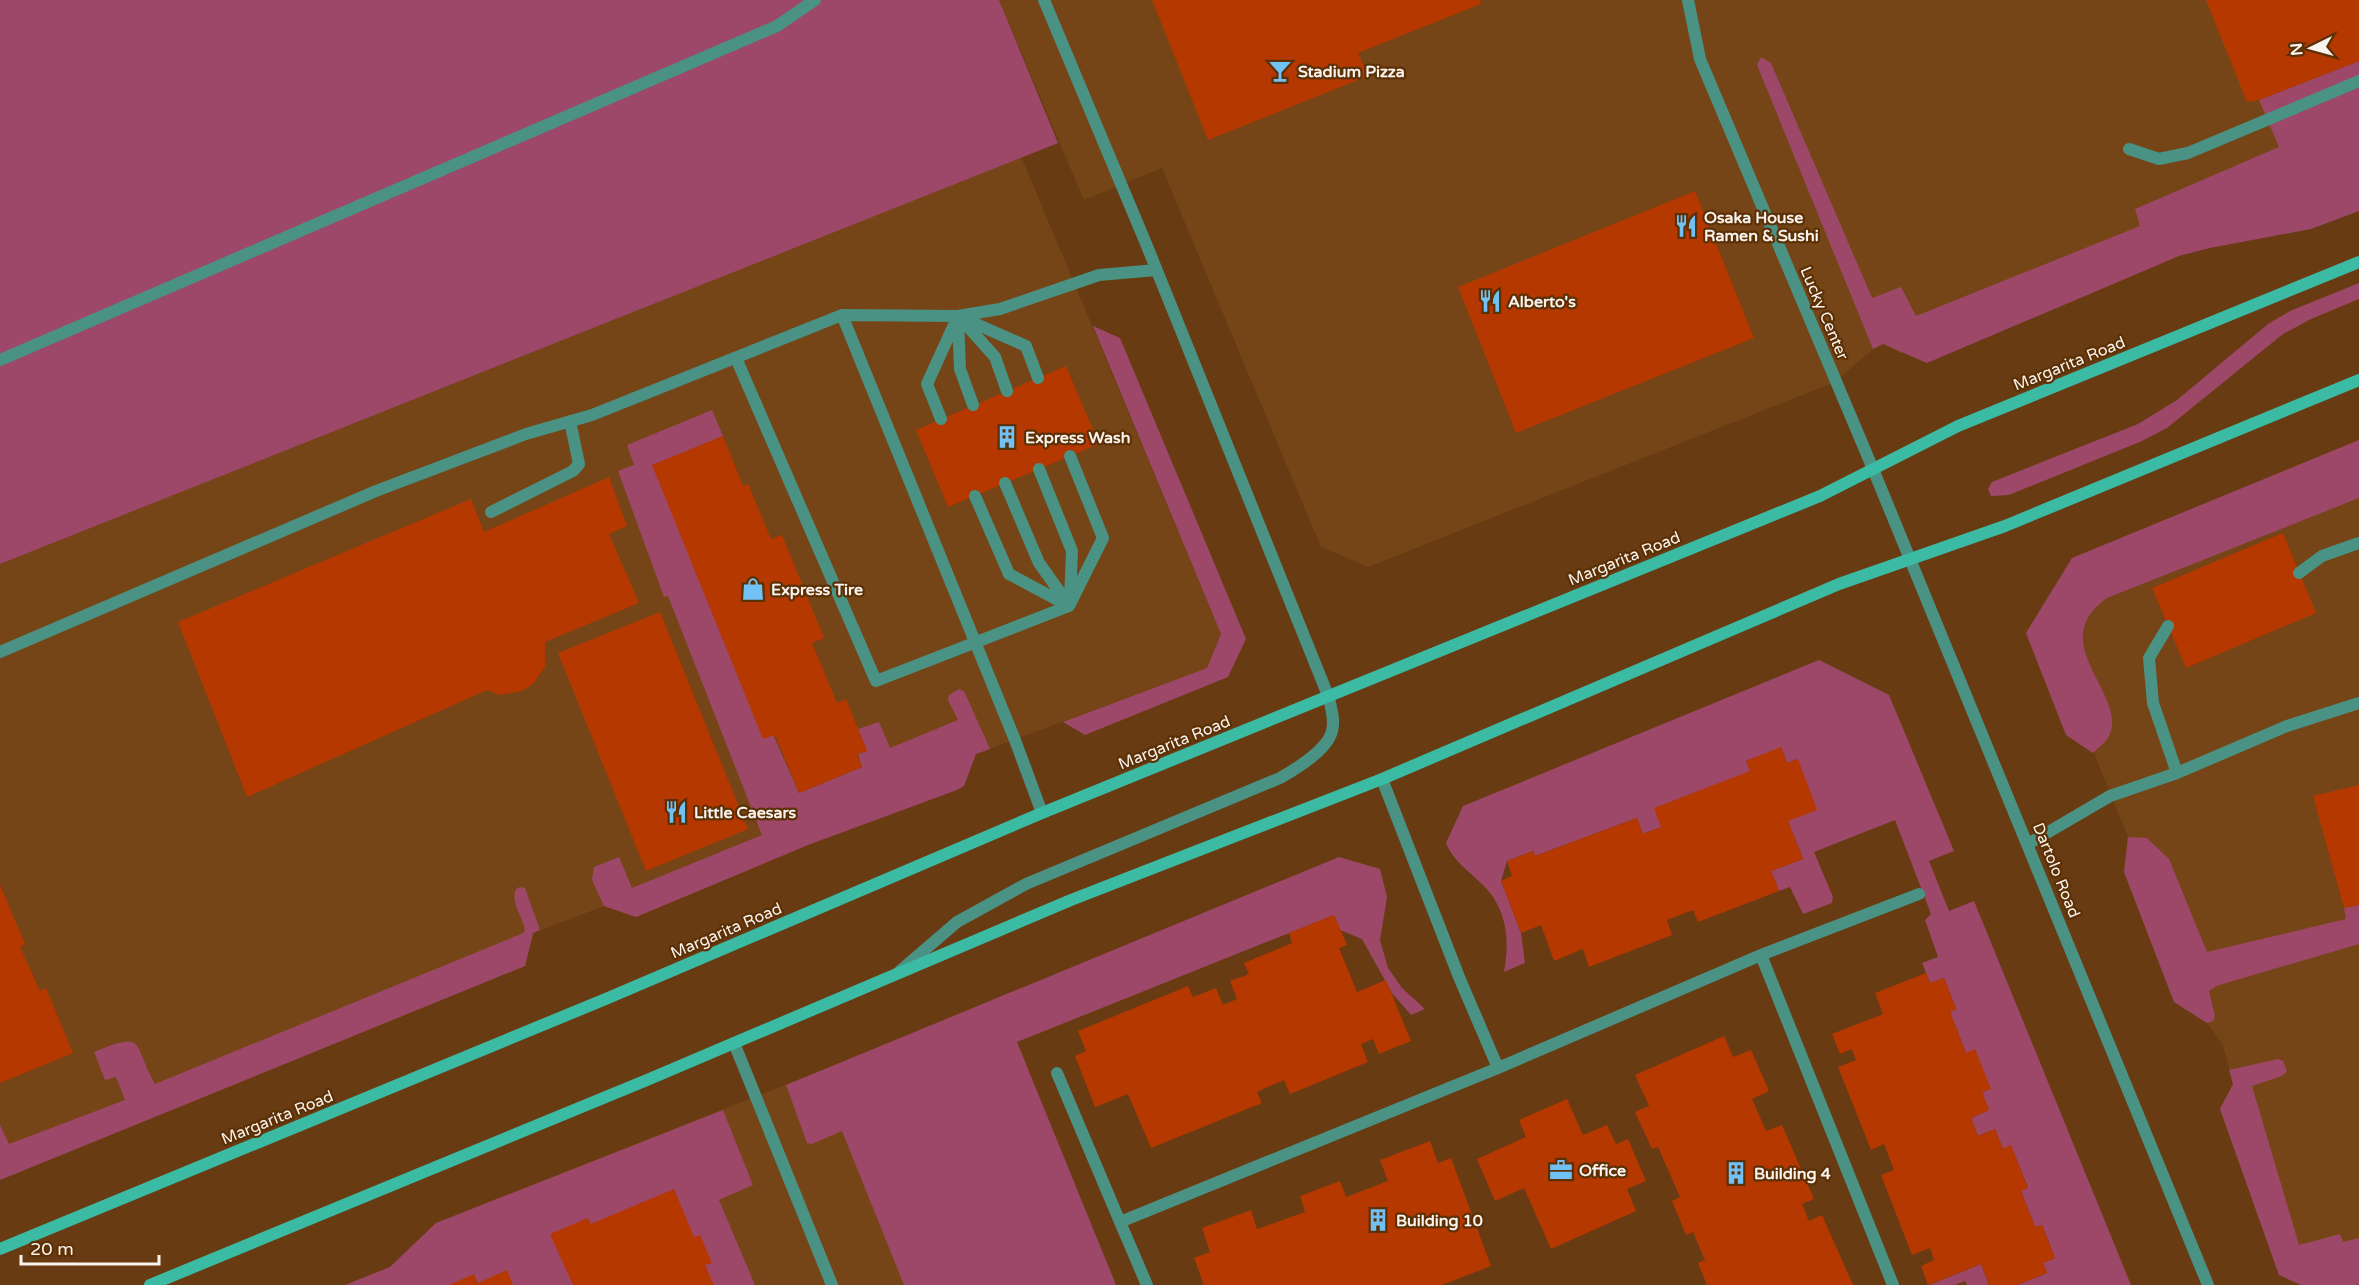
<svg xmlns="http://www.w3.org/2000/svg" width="2359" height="1285" viewBox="0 0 2359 1285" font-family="'Varela Round',sans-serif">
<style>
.built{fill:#754517}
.green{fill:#9d4868}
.building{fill:#b43800}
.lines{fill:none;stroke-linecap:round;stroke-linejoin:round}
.service{stroke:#4a9283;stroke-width:12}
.minor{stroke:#4a9283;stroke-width:12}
.secondary{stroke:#3bbba4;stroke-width:12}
.labels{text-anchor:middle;stroke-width:4.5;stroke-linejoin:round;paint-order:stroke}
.poi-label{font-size:16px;font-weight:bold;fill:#faf3ee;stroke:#5c3005;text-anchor:start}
.street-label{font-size:16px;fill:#faf3ee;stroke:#5c3005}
</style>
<rect width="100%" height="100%" fill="#683b13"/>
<path class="built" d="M 999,0 L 2359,0 L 2359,161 L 1900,353 L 1883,344 L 1873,349 L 1835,382 L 1368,567 L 1321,547 L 1162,168 L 1084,200 Z
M 1021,156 L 1221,634 L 1207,668 L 976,754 L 808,845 L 636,917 L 604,906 L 534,933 L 525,966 L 0,1180 L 0,564 Z
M 2359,440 L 2359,1285 L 2301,1285 L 2279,1275 L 2220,1109 L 2233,1084 L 2223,1045 L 2207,1023 L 2174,1002 L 2124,872 L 2128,837 L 2094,753 L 2066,735 L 2026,633 L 2072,558 Z
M 858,1056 L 949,1285 L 345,1285 L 390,1267 L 436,1223 Z"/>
<path class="green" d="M 0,0 L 999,0 L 1058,143 L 0,564 Z
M 1761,57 L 1771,63 L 1872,298 L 1901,287 L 1916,316 L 2140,226 L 2135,209 L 2279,147 L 2259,100 L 2359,61 L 2359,211 L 2311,229 L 2210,248 L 2179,256 L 1927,363 L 1883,344 L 1873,349 L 1757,65 Z
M 2359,283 L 2359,299 L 2311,319 L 2283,334 L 2167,428 L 2142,441 L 2009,495 L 1991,496 L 1988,489 L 1992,482 L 2138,424 L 2177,400 L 2268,324 L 2290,311 Z
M 1093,326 L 1120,338 L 1246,639 L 1228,677 L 1085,735 L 1063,722 L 1207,668 L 1221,634 Z
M 712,410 L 723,436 L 653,465 L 799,793 L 862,767 L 858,754 L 867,751 L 858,729 L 879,722 L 890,748 L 958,720 L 948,700 L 949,695 L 959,689 L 964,691 L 990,749 L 976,754 L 964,786 L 957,790 L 808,845 L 636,917 L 604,906 L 592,880 L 594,867 L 619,857 L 632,888 L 762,835 L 668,596 L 664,597 L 618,471 L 634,465 L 627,445 Z
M 2359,440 L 2359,498 L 2107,598 C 2043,643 2129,695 2109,736 C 2106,742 2098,748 2093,753 L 2066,735 L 2026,633 L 2072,558 Z
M 1819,660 L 1889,695 L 1954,851 L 1929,861 L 1949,911 L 1974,901 L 2131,1285 L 2017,1285 L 2047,1273 L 2043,1263 L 2055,1258 L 2042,1225 L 2035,1227 L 2021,1191 L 2028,1187 L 2011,1146 L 2003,1149 L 1995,1129 L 1978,1136 L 1971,1118 L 1989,1110 L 1982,1092 L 1990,1089 L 1966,1053 L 1950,1012 L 1956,1009 L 1944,978 L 1930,983 L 1922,963 L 1938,957 L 1925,920 L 1931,914 L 1895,820 L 1814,852 L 1833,897 L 1832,903 L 1803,914 L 1790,887 L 1779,891 L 1771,871 L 1803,859 L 1788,821 L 1798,759 L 1787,763 L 1781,748 L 1746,761 L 1750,771 L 1661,827 L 1643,834 L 1637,818 L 1535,856 L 1533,851 L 1507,861 L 1501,881 L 1521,933 L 1525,963 L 1504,972 C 1510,940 1507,909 1483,885 C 1468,870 1454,862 1446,843 L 1463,806 Z
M 2128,837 L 2147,838 L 2169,859 L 2207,952 L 2346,919 L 2344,908 L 2359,905 L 2359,944 L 2216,986 L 2209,991 L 2215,1016 L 2213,1021 L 2207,1023 L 2174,1002 L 2124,872 Z
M 1339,857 L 1380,869 L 1387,897 L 1380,940 L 1388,968 L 1402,988 L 1425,1009 L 1411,1015 L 1392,993 L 1362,939 L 1340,930 L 1334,915 L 1017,1042 L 1116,1285 L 904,1285 L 842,1131 L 812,1144 L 807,1143 L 786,1085 Z
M 520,887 L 525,888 L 540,930 L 533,933 L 525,966 L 0,1180 L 0,1125 L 9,1144 L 125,1100 L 116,1077 L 105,1080 L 94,1052 C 147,1030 132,1043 155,1084 L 521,934 L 525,931 C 523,916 510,903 516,889 Z
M 2278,1059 L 2283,1061 L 2287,1071 L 2282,1076 L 2252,1086 L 2299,1245 L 2340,1234 L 2343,1242 L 2359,1238 L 2359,1285 L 2301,1285 L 2279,1275 L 2220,1109 L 2233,1084 L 2229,1070 Z
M 723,1110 L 753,1185 L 719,1200 L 755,1285 L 345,1285 L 390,1267 L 436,1223 Z
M 1981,1264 L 1989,1285 L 1967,1285 L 1965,1281 L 1955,1285 L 1929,1285 Z"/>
<path class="building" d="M 1152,0 L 1480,0 L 1481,4 L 1358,53 L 1368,76 L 1208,140 Z
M 2206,0 L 2359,0 L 2359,61 L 2259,100 L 2247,102 Z
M 1695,191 L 1754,338 L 1516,433 L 1458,287 Z
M 1066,366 L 1099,444 L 948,507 L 916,430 Z
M 723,436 L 743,486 L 748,484 L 771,539 L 782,535 L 824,638 L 812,643 L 837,703 L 846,699 L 867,751 L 857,754 L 862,767 L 799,793 L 775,735 L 763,739 L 652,465 Z
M 609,477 L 627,526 L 609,534 L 639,603 L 545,642 L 545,667 L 533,684 L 522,691 L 499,695 L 487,690 L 247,797 L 178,622 L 471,499 L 484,532 Z
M 2283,533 L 2316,613 L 2186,668 L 2152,588 Z
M 660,612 L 748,829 L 646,871 L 558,653 Z
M 1781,747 L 1787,763 L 1798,759 L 1817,810 L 1788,821 L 1803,859 L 1771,871 L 1779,891 L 1698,922 L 1693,910 L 1667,920 L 1672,935 L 1589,967 L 1583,949 L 1554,961 L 1541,925 L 1521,933 L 1501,881 L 1512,876 L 1507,861 L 1533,851 L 1535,856 L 1637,818 L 1643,834 L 1661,827 L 1654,808 L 1750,771 L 1746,761 Z
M 2359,785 L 2359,905 L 2344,908 L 2313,796 Z
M 0,885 L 25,944 L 20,947 L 40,991 L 46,988 L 73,1053 L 0,1083 Z
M 1334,915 L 1347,945 L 1339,948 L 1357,992 L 1386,980 L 1411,1041 L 1379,1054 L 1373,1039 L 1361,1044 L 1368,1062 L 1290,1094 L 1284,1080 L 1257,1092 L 1262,1103 L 1151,1148 L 1128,1094 L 1095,1107 L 1075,1056 L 1086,1051 L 1078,1031 L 1188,986 L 1193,997 L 1216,988 L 1223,1005 L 1237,999 L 1230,981 L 1249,974 L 1244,963 L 1292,943 L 1289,933 Z
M 1926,973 L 1930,983 L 1944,978 L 1956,1009 L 1950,1012 L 1966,1053 L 1975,1049 L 1991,1089 L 1982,1092 L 1989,1110 L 1971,1118 L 1978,1136 L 1995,1129 L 2003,1149 L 2011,1145 L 2028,1188 L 2021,1191 L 2035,1227 L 2042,1225 L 2055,1258 L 2043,1263 L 2047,1273 L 2017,1285 L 1989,1285 L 1981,1264 L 1928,1285 L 1921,1266 L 1934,1260 L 1930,1248 L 1912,1255 L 1881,1175 L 1894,1170 L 1884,1144 L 1871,1150 L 1838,1067 L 1856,1060 L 1852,1049 L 1840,1054 L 1832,1034 L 1883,1014 L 1875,993 Z
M 1724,1036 L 1733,1057 L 1751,1050 L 1769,1091 L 1752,1099 L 1766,1131 L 1782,1125 L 1814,1199 L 1802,1204 L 1809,1221 L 1822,1215 L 1853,1285 L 1707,1285 L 1698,1263 L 1705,1260 L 1693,1232 L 1686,1235 L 1672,1201 L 1680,1197 L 1658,1147 L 1652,1149 L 1635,1112 L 1649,1106 L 1635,1075 Z
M 1567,1099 L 1583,1135 L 1607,1125 L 1616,1144 L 1628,1139 L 1646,1181 L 1627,1189 L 1636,1211 L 1551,1249 L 1524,1188 L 1495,1201 L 1477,1159 L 1526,1137 L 1519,1120 Z
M 1430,1141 L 1438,1163 L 1451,1158 L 1491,1266 L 1442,1285 L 1204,1285 L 1194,1258 L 1210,1252 L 1202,1228 L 1251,1210 L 1257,1229 L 1305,1212 L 1300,1196 L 1340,1181 L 1346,1197 L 1388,1181 L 1380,1160 Z
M 674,1189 L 694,1237 L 700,1235 L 712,1263 L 705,1265 L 714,1285 L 573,1285 L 550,1234 L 588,1218 L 591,1224 Z
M 507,1270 L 513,1285 L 449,1285 L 474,1274 L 478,1283 Z"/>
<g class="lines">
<path class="service" d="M 1688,0 L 1700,59 L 1873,469
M 2129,149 L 2159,159 L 2188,153 L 2359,81
M 842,315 L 1015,740 L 1042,813
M 958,316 L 1026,346 L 1038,378
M 961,319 L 995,357 L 1007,391
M 958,320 L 960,369 L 973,405
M 736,358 L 876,681 L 1069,606 L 1103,538 L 1070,456
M 0,360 L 777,26 L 815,0
M 941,419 L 927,384 L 958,316
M 1039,469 L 1072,551 L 1070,599
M 1005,483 L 1039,563 L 1067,602
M 975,496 L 1009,574 L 1069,606
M 491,512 L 573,471 L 579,464 L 570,421
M 2299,573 L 2322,556 L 2359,543
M 2168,626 L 2149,658 L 2153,703 L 2177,773
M 0,652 L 376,491 L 526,434 L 592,415 L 842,315 L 958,316 L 1000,309 L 1099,275 L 1156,270
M 1382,779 L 1459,977 L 1498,1068 L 1761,955 L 1893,1285
M 2028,844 L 2110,796 L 2177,773 L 2287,726 L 2359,703
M 1761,955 L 1919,894
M 900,971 L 957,922 L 1026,884 L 1280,778 C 1296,769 1328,749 1332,731 C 1335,720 1331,708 1329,698 L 1147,246 L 1044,0
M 734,1043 L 832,1285
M 1057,1073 L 1120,1222
M 1147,1285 L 1120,1222 L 1498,1068"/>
<path class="minor" d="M 1873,469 L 2208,1285"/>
<path class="secondary" d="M 0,1249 L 608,998 L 1042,813 L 1820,496 L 1958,426 L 2359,262
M 150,1285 L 647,1080 L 1071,900 L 1382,779 L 1839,584 L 2005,526 L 2359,380"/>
</g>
<defs>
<g id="bar-bare" transform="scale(1.8)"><path d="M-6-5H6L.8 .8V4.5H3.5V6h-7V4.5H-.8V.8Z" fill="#71c1f5" stroke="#5c3005" stroke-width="2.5" paint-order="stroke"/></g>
<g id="restaurant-bare" transform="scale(1.8)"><path d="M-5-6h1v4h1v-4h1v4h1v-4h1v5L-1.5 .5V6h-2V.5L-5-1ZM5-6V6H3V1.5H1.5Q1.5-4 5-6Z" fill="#71c1f5" stroke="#5c3005" stroke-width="2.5" paint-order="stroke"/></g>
<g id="building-bare" transform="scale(1.8)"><path d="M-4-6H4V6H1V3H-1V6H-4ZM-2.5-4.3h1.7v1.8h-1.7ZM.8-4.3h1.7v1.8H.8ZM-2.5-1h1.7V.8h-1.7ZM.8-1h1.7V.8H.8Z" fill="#71c1f5" stroke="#5c3005" stroke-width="2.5" paint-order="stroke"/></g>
<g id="shop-bare" transform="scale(1.8)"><path d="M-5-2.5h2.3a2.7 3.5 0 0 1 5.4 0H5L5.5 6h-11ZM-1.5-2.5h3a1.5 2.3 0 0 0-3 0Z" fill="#71c1f5" stroke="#5c3005" stroke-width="2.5" paint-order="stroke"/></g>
<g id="office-bare" transform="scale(1.8)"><path d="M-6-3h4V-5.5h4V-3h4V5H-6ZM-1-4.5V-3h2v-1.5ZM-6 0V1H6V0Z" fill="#71c1f5" stroke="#5c3005" stroke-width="2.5" paint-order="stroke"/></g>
</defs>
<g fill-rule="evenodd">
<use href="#bar-bare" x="1280" y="71"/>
<use href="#restaurant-bare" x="1686" y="226"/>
<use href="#restaurant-bare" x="1490" y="301"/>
<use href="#building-bare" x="1007" y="437"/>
<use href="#shop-bare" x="753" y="589"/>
<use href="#restaurant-bare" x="676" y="812"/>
<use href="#office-bare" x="1561" y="1170"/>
<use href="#building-bare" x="1736" y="1173"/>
<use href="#building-bare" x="1378" y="1220"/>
</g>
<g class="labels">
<g class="poi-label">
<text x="1298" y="77">Stadium Pizza</text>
<text x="1704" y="223">Osaka House<tspan x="1704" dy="18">Ramen &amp; Sushi</tspan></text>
<text x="1508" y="307">Alberto's</text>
<text x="1025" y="443">Express Wash</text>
<text x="771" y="595">Express Tire</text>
<text x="694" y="818">Little Caesars</text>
<text x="1579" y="1176">Office</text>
<text x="1754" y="1179">Building 4</text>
<text x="1396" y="1226">Building 10</text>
</g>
<g class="street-label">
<text transform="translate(1825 313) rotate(67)" y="6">Lucky Center</text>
<text transform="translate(2069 363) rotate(-22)" y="6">Margarita Road</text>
<text transform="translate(1624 558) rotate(-22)" y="6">Margarita Road</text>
<text transform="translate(1174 742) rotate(-22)" y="6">Margarita Road</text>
<text transform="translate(2057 870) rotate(68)" y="6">Dartolo Road</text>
<text transform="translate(726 930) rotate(-23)" y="6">Margarita Road</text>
<text transform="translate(277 1117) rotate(-22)" y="6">Margarita Road</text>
</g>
</g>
<g transform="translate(2311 48) rotate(265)" stroke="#5c3005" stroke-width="4.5" paint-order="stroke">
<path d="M0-4.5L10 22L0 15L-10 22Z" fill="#faf3ee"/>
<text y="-9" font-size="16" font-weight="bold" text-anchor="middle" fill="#faf3ee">N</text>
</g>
<path d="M21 1255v9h138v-9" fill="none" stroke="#faf3ee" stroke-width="3"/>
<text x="30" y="1255" font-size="18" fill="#faf3ee" stroke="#5c3005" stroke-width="4.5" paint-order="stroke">20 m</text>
</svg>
